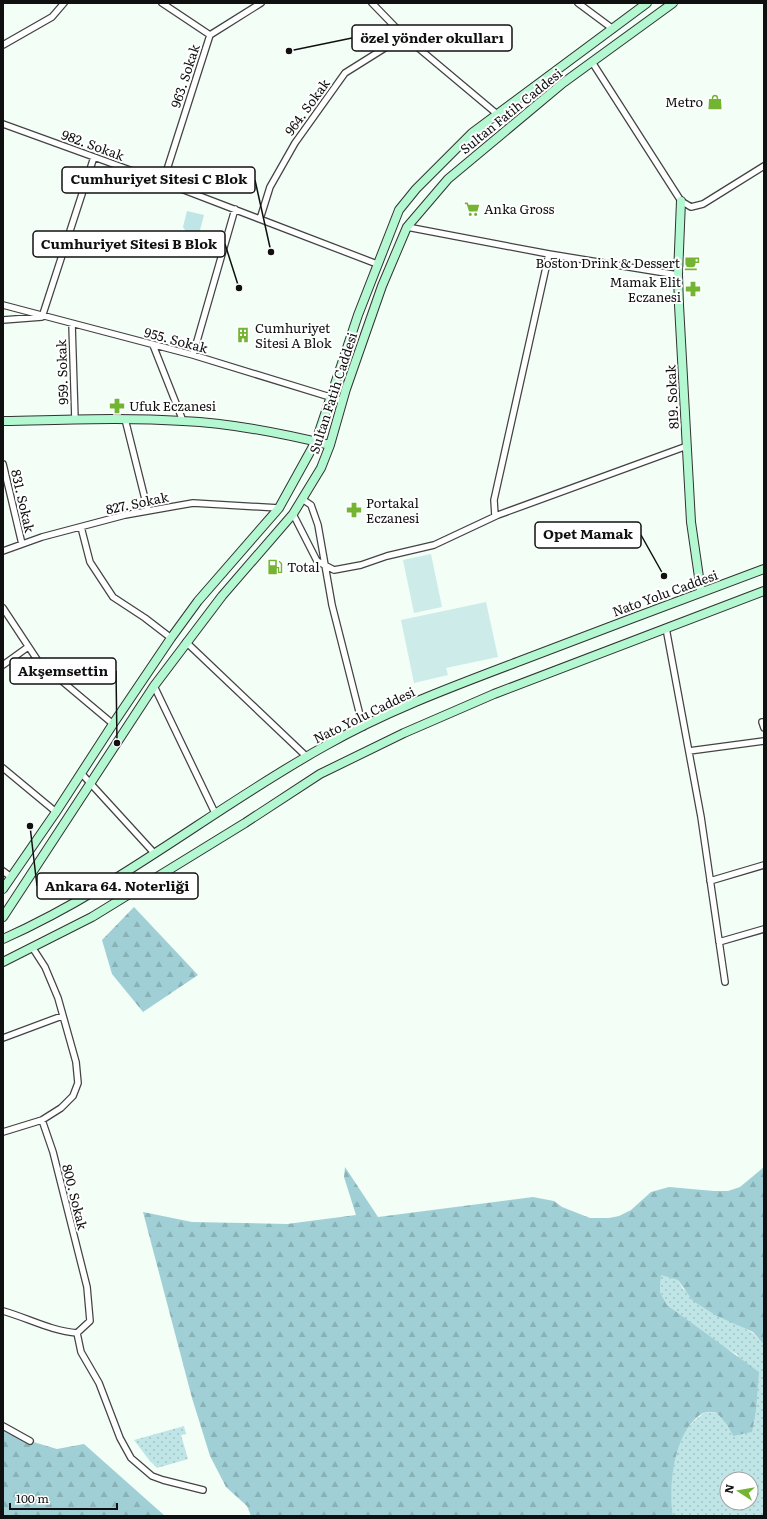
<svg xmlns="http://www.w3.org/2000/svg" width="767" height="1519" viewBox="0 0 767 1519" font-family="Literata,serif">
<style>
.grass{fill:url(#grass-dots);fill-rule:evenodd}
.forest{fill:url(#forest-firs)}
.park{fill:#bfe5e6}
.pitch{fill:#cdebe8}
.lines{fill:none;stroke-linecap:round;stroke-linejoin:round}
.street-casing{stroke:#434343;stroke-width:8}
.secondary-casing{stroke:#323232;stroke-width:10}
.street{stroke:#fff;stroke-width:5.5}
.secondary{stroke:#b4f8d2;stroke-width:8}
.labels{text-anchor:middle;stroke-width:4;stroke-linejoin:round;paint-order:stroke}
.street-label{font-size:13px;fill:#101010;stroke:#fff}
.poi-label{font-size:13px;fill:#101010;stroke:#fff;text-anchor:start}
.leader{fill:none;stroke:#101010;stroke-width:1.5}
.callout-dot{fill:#101010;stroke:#fff;stroke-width:1.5}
.callout{fill:#fff;stroke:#101010;stroke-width:1.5}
.callout-label{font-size:14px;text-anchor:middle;font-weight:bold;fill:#101010}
</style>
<defs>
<pattern id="grass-dots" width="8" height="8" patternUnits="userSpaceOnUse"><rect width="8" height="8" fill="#bfe5e6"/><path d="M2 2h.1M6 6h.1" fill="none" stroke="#a3c3c4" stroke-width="1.8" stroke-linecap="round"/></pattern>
<pattern id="forest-firs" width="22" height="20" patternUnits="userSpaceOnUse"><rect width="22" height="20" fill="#a0d0d6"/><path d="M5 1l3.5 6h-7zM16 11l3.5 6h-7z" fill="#89b2b7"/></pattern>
</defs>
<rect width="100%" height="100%" fill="#f3fef7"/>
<path class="grass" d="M 661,1274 L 678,1280 L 683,1289 L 735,1323 L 753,1333 L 764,1345 L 764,1516 L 673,1516 C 668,1490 673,1449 688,1428 C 692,1422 699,1417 704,1413 L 716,1412 L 727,1425 L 733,1436 L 738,1355 L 717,1343 L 667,1305 L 660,1292 ZM 727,1479 L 751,1479 L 751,1503 L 727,1503 Z
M 184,1426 L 186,1434 L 181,1435 L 188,1459 L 157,1468 L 149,1460 L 134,1440 Z"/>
<path class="forest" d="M 134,907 L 198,975 L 143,1012 L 112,974 L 102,940 Z
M 345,1167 L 378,1217 L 533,1197 L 554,1201 L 562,1207 L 590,1218 L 609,1218 L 619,1216 L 631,1210 L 651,1192 L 669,1187 L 714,1191 L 728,1191 L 740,1187 L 764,1167 L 764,1345 L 753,1332 L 717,1316 L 693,1301 L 678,1280 L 661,1275 L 660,1292 L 667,1305 L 759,1372 L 756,1410 L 752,1432 L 733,1436 L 727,1425 L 716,1412 C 712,1412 706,1412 703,1413 C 674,1430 668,1486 673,1516 L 251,1516 L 247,1506 L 226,1487 L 210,1456 L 192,1398 L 143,1212 L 192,1222 L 287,1224 L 356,1215 L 344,1177 Z
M 3,1426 L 30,1441 L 57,1449 L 84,1444 L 165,1516 L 3,1516 Z"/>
<path class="park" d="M 187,211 L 204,215 L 196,245 L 182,241 L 185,230 L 183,227 Z"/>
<path class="pitch" d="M 431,554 L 442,607 L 414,613 L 403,560 Z
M 486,602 L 498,657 L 446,668 L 448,675 L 414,683 L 401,620 Z"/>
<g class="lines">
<g class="street-casing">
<path id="street" d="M 162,3 L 210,35
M 372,3 L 404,36 L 497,114
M 578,3 L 613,29
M 3,45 L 52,17 L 64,3
M 592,62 L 681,201 L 691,207 L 703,204 L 764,166
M 3,124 L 163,182 L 377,264
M 163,182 L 210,35 L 261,3
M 260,219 L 270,187 L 295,143 L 345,73 L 404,36
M 407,227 L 549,254 L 678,275
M 3,305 L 193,355 L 343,401
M 3,320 L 42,317 L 94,157
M 72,324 L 75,420
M 153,345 L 183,421
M 193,355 L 235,209
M 125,419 L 148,511
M 3,464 L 22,544
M 302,499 L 311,505 L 318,525 L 332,605 L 363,727
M 293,514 L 317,561 L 334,570 L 361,565 L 387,556 L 434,545 L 498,515 L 687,446
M 495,516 L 494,500 L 549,254
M 81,527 L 90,562 L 113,597 L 145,618 L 171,638
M 3,551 L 42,537 L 125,515 L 193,503 L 279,508
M 3,608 L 38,661 L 113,724
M 666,628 L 701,817 L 725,982
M 186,642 L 307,757
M 3,665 L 28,647
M 154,686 L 215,813
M 764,722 L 762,722 L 764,728
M 689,751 L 764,741
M 3,768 L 56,812
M 81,773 L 155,854
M 3,871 L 11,877
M 710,881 L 764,865
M 719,942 L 764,929
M 3,1038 L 62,1016
M 3,1132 L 42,1120 L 61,1108 L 73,1096 L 78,1083 L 76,1062 L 58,998 L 45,967 L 32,947
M 3,1311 C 28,1318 51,1331 77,1333 L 90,1321 L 87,1287 L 53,1152 L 42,1120
M 77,1333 L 81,1352 L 99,1383 L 120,1438 L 131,1458 L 152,1476 L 163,1480 L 203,1490
M 3,1426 L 30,1441"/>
</g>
<g class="secondary-casing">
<path id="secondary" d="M 681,201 L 678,275 L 679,305 L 691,522 L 701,591
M 3,421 C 63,420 123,417 183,421 C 229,423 285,434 330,445
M 3,889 L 56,812 L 113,724 L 171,638 L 198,601 L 279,508 L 316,441 L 358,315 L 399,210 L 416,189 L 472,133 L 647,3
M 3,917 L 154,686 L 222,596 L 293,514 L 321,468 L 330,445 L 346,389 L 382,286 L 407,227 L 448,179 L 563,83 L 673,3
M 3,939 C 118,888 215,807 325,746 C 386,711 454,686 520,661 C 601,630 683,599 764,569
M 3,962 L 92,917 L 245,823 L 320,774 L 404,733 L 494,694 L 764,591"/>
</g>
<use href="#street" class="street"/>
<use href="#secondary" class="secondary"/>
</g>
<defs>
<g id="shop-bare" transform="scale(1.2)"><path d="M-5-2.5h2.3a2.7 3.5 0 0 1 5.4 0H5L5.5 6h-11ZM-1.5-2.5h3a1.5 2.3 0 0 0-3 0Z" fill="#74b433" stroke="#fff" stroke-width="2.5" paint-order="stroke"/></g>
<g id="supermarket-bare" transform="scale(1.2)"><path d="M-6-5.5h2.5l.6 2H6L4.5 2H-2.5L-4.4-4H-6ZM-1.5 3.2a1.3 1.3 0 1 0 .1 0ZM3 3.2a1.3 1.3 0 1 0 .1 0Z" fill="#74b433" stroke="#fff" stroke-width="2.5" paint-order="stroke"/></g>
<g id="cafe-bare" transform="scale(1.2)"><path d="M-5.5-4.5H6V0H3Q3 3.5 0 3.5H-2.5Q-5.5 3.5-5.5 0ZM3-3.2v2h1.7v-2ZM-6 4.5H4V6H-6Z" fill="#74b433" stroke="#fff" stroke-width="2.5" paint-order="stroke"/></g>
<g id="pharmacy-bare" transform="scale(1.2)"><path d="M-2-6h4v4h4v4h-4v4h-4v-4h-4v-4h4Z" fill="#74b433" stroke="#fff" stroke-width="2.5" paint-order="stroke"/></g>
<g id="building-bare" transform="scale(1.2)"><path d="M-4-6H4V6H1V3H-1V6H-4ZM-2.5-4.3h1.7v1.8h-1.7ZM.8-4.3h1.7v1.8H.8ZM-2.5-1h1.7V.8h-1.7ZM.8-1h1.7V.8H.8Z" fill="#74b433" stroke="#fff" stroke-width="2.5" paint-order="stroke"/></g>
<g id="fuel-bare" transform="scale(1.2)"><path d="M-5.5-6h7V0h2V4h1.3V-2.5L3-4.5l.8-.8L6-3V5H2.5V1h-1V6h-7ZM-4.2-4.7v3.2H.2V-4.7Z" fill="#74b433" stroke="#fff" stroke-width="2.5" paint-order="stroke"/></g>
</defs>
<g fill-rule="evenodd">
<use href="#shop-bare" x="715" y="102"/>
<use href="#supermarket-bare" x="472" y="209"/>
<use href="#cafe-bare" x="692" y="263"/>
<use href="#pharmacy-bare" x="693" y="289"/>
<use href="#building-bare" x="243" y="335"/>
<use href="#pharmacy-bare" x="117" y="406"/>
<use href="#pharmacy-bare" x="354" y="510"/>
<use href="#fuel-bare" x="275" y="567"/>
</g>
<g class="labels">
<g class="street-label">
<text transform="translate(185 76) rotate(-72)" y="5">963. Sokak</text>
<text transform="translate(307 107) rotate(-54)" y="5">964. Sokak</text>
<text transform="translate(511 111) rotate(-39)" y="5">Sultan Fatih Caddesi</text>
<text transform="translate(93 145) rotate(20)" y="5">982. Sokak</text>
<text transform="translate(176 340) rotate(15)" y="5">955. Sokak</text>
<text transform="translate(62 372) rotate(-92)" y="5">959. Sokak</text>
<text transform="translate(333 393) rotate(-72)" y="5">Sultan Fatih Caddesi</text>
<text transform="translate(672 397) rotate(-93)" y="5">819. Sokak</text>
<text transform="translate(23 501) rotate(77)" y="5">831. Sokak</text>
<text transform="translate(137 503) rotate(-12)" y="5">827. Sokak</text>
<text transform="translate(665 593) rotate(-20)" y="5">Nato Yolu Caddesi</text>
<text transform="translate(364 715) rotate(-26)" y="5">Nato Yolu Caddesi</text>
<text transform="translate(75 1197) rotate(76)" y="5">800. Sokak</text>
</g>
<g class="poi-label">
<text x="703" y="107" text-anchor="end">Metro</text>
<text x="484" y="214">Anka Gross</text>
<text x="680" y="268" text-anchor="end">Boston Drink &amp; Dessert</text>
<text x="681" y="287" text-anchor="end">Mamak Elit<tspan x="681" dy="15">Eczanesi</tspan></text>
<text x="255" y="333">Cumhuriyet<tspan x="255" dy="15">Sitesi A Blok</tspan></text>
<text x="129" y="411">Ufuk Eczanesi</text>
<text x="366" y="508">Portakal<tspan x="366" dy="15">Eczanesi</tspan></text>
<text x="287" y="572">Total</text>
</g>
</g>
<path class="leader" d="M289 51L352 38M271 252L255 180M239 288L225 244M664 576L641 535M117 743L116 671M30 826L37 886"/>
<g class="callout-dot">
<circle cx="289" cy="51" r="4"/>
<circle cx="271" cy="252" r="4"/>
<circle cx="239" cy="288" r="4"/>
<circle cx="664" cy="576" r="4"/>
<circle cx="117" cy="743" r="4"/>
<circle cx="30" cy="826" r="4"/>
</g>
<g class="callout">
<rect x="352" y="25" width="160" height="26" rx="4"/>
<rect x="62" y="167" width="193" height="26" rx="4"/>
<rect x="33" y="231" width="192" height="26" rx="4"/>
<rect x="535" y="522" width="106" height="26" rx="4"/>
<rect x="10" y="658" width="106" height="26" rx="4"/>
<rect x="37" y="873" width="161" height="26" rx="4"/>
</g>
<g class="callout-label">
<text x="432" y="43">özel yönder okulları</text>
<text x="159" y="184">Cumhuriyet Sitesi C Blok</text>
<text x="129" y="249">Cumhuriyet Sitesi B Blok</text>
<text x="588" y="539">Opet Mamak</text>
<text x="63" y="676">Akşemsettin</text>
<text x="117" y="891">Ankara 64. Noterliği</text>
</g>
<rect width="767" height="1519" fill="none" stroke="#101010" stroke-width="8"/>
<g transform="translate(739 1491) rotate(282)"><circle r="19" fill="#ffffff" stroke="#9f9f9f"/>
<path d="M0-3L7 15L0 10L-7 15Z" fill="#74b433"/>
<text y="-6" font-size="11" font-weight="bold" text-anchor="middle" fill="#101010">N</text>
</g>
<path d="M10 1503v6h107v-6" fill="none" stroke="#101010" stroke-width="2"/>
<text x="16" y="1503" font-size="12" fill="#101010" stroke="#ffffff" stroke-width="3" paint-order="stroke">100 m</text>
</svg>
